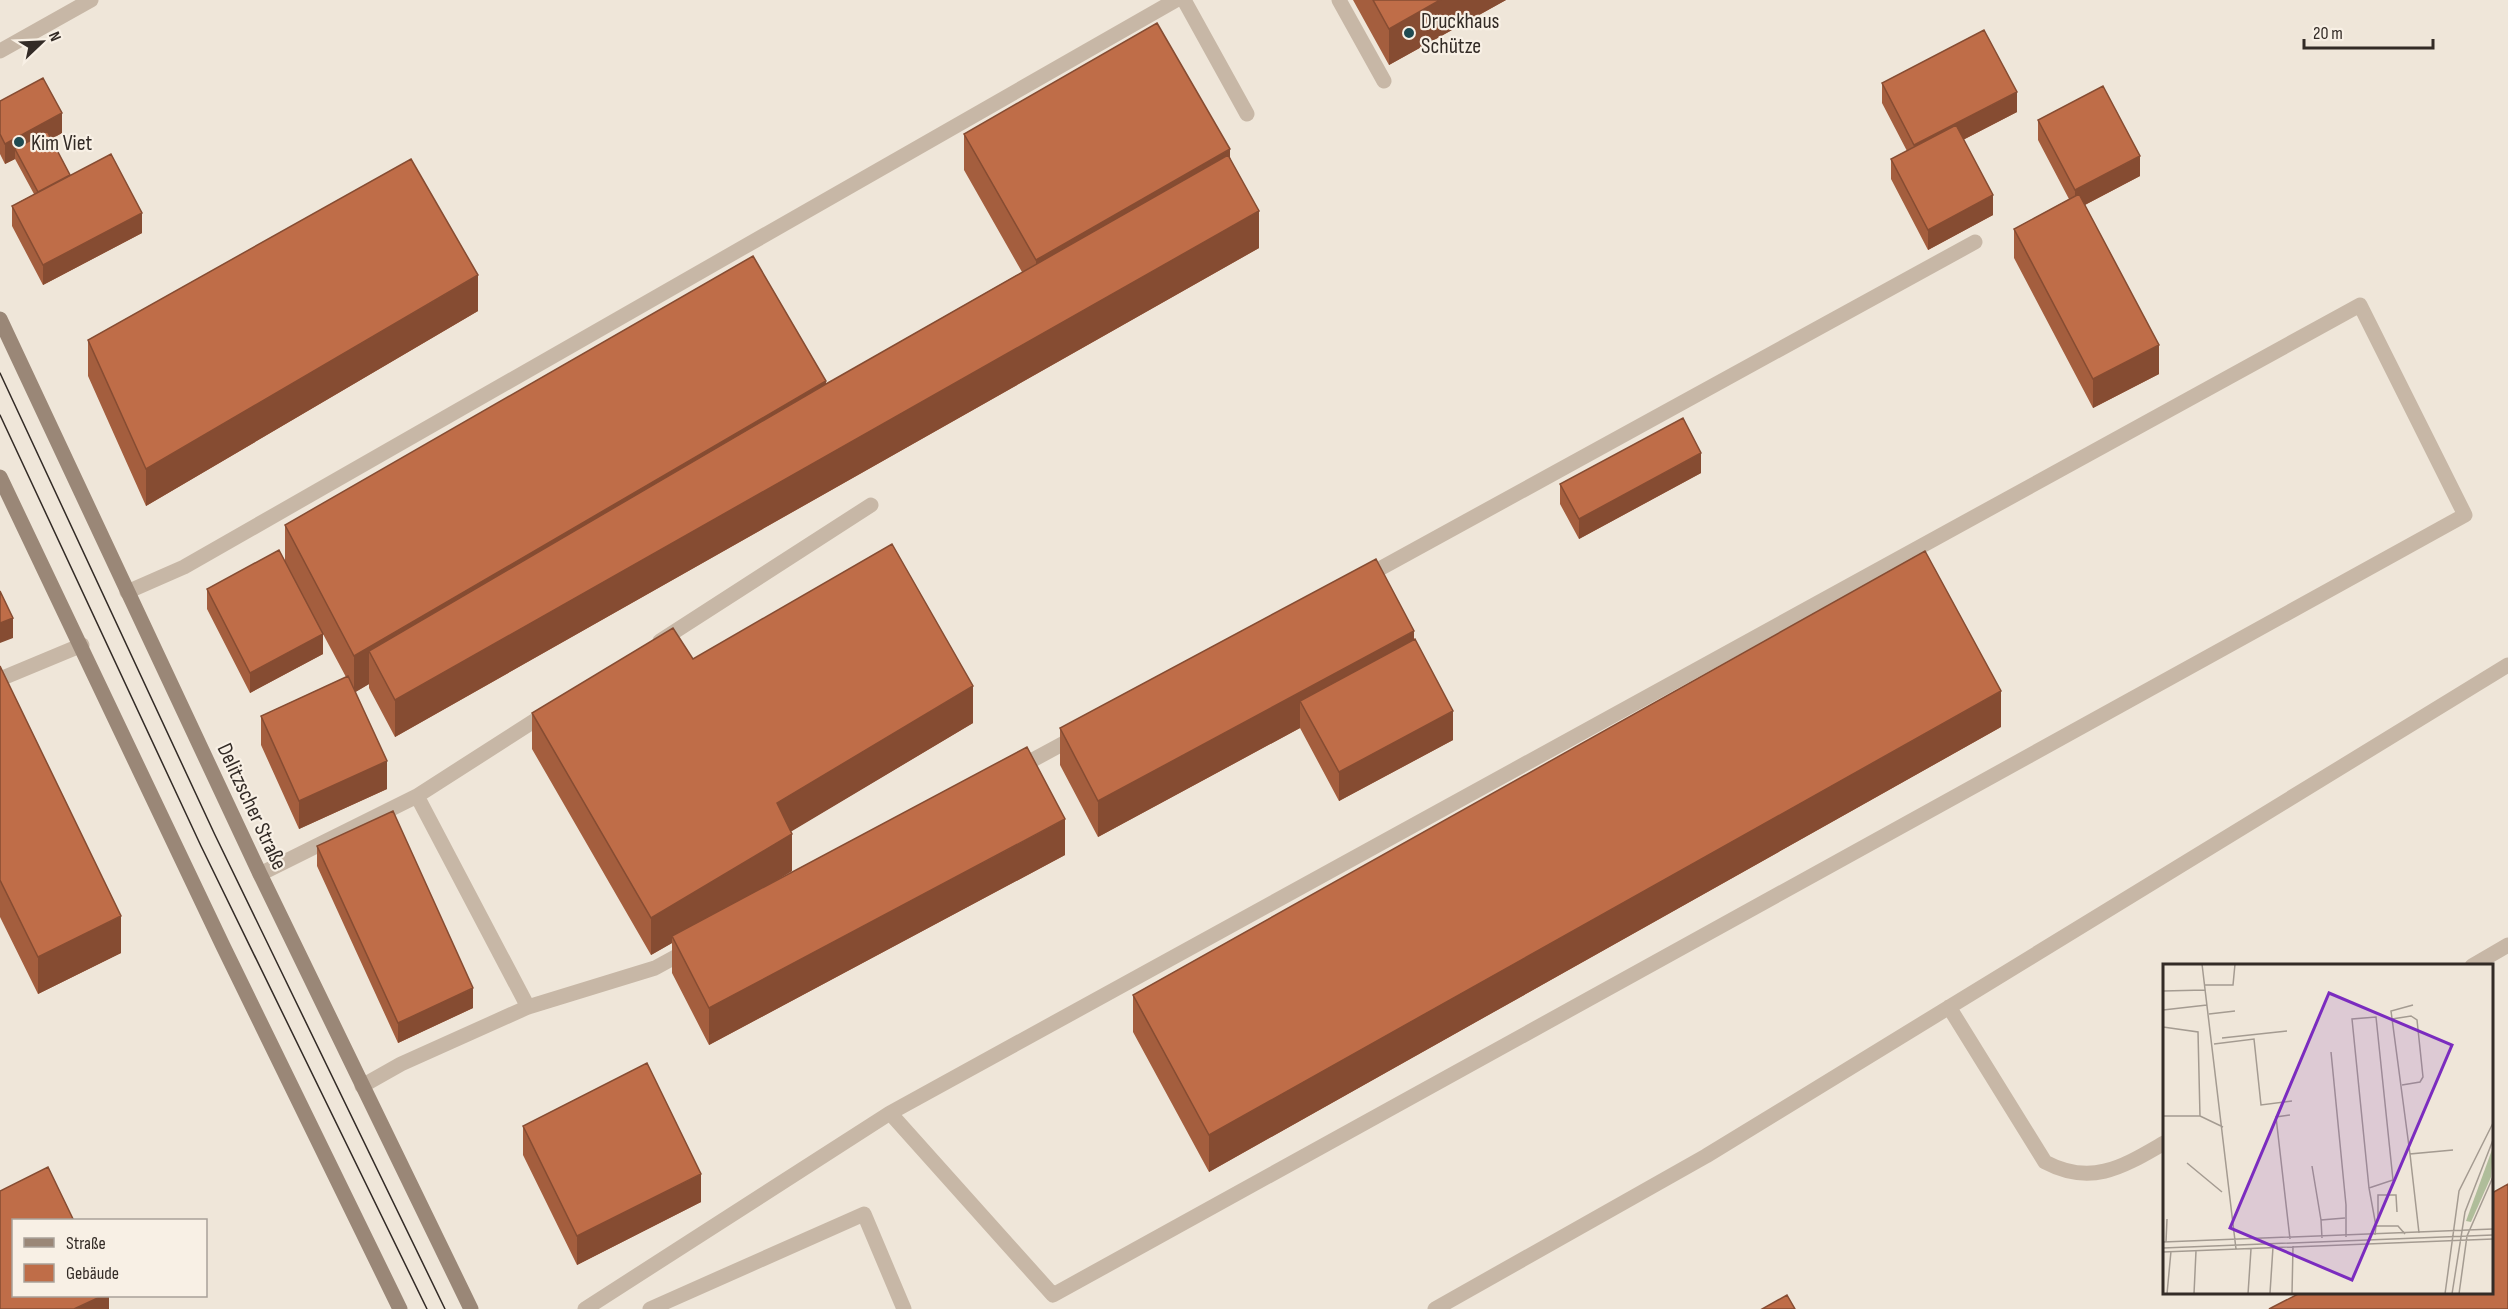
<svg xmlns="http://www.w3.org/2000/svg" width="2508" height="1309" viewBox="0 0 2508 1309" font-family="'Sofia Sans Condensed',sans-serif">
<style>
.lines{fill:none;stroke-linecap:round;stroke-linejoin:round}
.service{stroke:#c7b7a6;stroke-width:15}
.tertiary{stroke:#c7b7a6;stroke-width:15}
.secondary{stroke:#9a8777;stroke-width:15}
.tram{stroke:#332b26;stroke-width:1.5}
.wall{fill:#a45e3e}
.shaded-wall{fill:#864c32}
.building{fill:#bf6d48;stroke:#864c32;stroke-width:1.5}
.poi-dot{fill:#1f4b52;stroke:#f8f0e5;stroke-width:2}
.labels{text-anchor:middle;stroke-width:4.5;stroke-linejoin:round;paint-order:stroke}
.poi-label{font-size:22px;fill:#332b26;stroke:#f8f0e5;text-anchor:start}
.street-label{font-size:22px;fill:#332b26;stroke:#f8f0e5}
.inset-road{fill:none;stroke:#a49b91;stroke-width:1.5}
.view{fill:#7b2cbf;fill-opacity:0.15;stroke:#7b2cbf;stroke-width:3}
.inset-edge{fill:none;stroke:#332b26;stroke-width:3}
</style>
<rect width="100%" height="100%" fill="#efe6d9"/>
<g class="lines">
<path class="service" d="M 1184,0 L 1247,114
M 1339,0 L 1384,81
M 1363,578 L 1975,242
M 127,592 L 184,567 L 1176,0
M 660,641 L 871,505
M 0,679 L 82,645
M 1016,769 L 1077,736
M 417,796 L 548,712
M 260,874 L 417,796 L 528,1007
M 2472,966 L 2508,945
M 1949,1007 L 2045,1162 C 2092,1187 2124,1166 2164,1143
M 362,1086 L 401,1064 L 528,1007 L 655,968 L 688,950
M 585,1309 L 890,1113 L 2360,305 L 2465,515 L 1053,1295 L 890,1113
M 650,1309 L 864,1214 L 904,1309
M 1435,1309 L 1706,1156 L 2508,665"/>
<path class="tertiary" d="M 0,51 L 91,0"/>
<path class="secondary" d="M 0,319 L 260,874 L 471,1309
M 0,477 L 223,946 L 400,1309"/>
<path class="tram" d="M 0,373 L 215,835 L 445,1309
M 0,415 L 201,846 L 427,1309"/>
</g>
<path class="wall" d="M 1353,0 L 1506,0 L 1389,65 Z
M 1882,83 L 2017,112 L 1963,140 L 1993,215 L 1928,250 L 1891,179 L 1891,159 L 1907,151 L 1882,103 Z
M 0,101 L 62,133 L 51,139 L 70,175 L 142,233 L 43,285 L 12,226 L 12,206 L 34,194 L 15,159 L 5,164 L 0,154 Z
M 2038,120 L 2140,176 L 2085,205 L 2159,374 L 2093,408 L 2014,258 L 2014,229 L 2069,199 L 2038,140 Z
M 964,134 L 1230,157 L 1259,248 L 395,737 L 369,688 L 369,684 L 355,692 L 387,789 L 299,829 L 261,745 L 261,716 L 346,677 L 323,634 L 323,654 L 250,693 L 207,609 L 207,589 L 285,561 L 285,525 L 826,384 L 1022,272 L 964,170 Z
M 478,311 L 146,506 L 88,376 L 88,340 Z
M 1701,473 L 1579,539 L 1560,504 L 1560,484 Z
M 1414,640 L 1453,740 L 1339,801 L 1300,728 L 1098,837 L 1060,765 L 1060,728 Z
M 693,659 L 973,723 L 791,831 L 792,871 L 770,884 L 1065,855 L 709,1045 L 672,973 L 672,943 L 651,955 L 532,749 L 532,713 Z
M 0,666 L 121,953 L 38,994 L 0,917 Z
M 2001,727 L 1209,1172 L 1133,1032 L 1133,995 Z
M 317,846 L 473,1008 L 398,1043 L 317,866 Z
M 523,1126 L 701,1202 L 577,1265 L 523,1155 Z"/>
<path class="shaded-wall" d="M 1440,0 L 1506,0 L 1389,65 L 1389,29 Z
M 2017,92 L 2017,112 L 1914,165 L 1914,145 Z
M 62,113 L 62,133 L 19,157 L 15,149 L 15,159 L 5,164 L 5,144 Z
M 1230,149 L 1230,185 L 1036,296 L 1036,260 Z
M 2140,156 L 2140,176 L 2075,210 L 2075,190 Z
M 1993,195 L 1993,215 L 1928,250 L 1928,230 Z
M 1259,211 L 1259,248 L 395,737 L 395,700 Z
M 142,213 L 142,233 L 43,285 L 43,265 Z
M 478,275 L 478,311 L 146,506 L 146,469 Z
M 2159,345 L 2159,374 L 2093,408 L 2093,379 Z
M 826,381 L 826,417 L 369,651 L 369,684 L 354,693 L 354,656 Z
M 1701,453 L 1701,473 L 1579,539 L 1579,519 Z
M 13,618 L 13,638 L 0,643 L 0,623 Z
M 1414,631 L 1414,667 L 1300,701 L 1300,728 L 1098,837 L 1098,801 Z
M 323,634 L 323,654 L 250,693 L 250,673 Z
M 973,686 L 973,723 L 777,840 L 777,803 Z
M 2001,691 L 2001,727 L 1209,1172 L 1209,1135 Z
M 1453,711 L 1453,740 L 1339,801 L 1339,772 Z
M 387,761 L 387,789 L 299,829 L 299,801 Z
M 1065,819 L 1065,855 L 709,1045 L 709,1008 Z
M 792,834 L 792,871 L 674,941 L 672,936 L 672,943 L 651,955 L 651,918 Z
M 121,916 L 121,953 L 38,994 L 38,957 Z
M 473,988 L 473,1008 L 398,1043 L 398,1023 Z
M 701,1174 L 701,1202 L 577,1265 L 577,1236 Z
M 102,1296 L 109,1296 L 109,1309 L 74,1309 Z"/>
<path class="building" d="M 1373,0 L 1440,0 L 1389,29 Z
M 1157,23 L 1230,149 L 1036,260 L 964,134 Z
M 1984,30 L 2017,92 L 1914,145 L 1882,83 Z
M 43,78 L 62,113 L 5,144 L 0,134 L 0,101 Z
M 2103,86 L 2140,156 L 2075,190 L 2038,120 Z
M 1956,125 L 1993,195 L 1928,230 L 1891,159 Z
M 47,131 L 70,175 L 38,192 L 15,149 Z
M 111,154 L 142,213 L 43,265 L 12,206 Z
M 1228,155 L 1259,211 L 395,700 L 369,651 L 826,384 Z
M 411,159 L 478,275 L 146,469 L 88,340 Z
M 2079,194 L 2159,345 L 2093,379 L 2014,229 Z
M 753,256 L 826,381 L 354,656 L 285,525 Z
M 1683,418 L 1701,453 L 1579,519 L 1560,484 Z
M 892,544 L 973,686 L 777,803 L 792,834 L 651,918 L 532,713 L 673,628 L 693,659 Z
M 279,550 L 323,634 L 250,673 L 207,589 Z
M 1925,551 L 2001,691 L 1209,1135 L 1133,995 Z
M 1376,559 L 1414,631 L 1098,801 L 1060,728 Z
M 0,591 L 13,618 L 0,623 Z
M 1415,639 L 1453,711 L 1339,772 L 1300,701 Z
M 0,666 L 121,916 L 38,957 L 0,880 Z
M 348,676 L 387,761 L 299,801 L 261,716 Z
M 1027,747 L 1065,819 L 709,1008 L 672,936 Z
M 393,811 L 473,988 L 398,1023 L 317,846 Z
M 647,1063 L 701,1174 L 577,1236 L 523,1126 Z
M 48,1167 L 74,1221 L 14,1221 L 14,1296 L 102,1296 L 74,1309 L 0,1309 L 0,1191 Z
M 2508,1184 L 2508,1309 L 2269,1309 L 2300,1293 L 2492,1293 L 2492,1193 Z
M 1787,1295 L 1795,1309 L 1762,1309 Z"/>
<g class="poi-dot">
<circle cx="1409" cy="33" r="6"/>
<circle cx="19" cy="142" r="6"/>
</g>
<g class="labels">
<g class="poi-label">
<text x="1421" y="28">Druckhaus<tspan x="1421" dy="25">Schütze</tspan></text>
<text x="31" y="150">Kim Viet</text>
</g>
<g class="street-label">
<text transform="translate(253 806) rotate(65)" y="8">Delitzscher Straße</text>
</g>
</g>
<g transform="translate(2163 964)">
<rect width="330" height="330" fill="#efe6d9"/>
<path d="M 330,183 L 328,213 L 308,258 L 303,257 Z" fill="#afbd9a"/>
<path class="inset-road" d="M 39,0 L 73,285M 41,21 L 70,21 L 72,0M 0,27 L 42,26M 0,46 L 44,41M 46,50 L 72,47M 229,55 L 248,52 L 254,56 L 260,113 L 257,118 L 239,121M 0,63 L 35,68 L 37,152 L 60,163M 59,74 L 124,67M 51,80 L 91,75 L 98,141 L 129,137M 168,88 L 183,241 L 183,273M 127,151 L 113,153 L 127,275M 0,152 L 37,152M 247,190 L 228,47 L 250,41M 24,199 L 59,228M 149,202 L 158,256M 206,224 L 230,216 L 213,53 L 189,55 L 206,224 L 213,262 L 212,271M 215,256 L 215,231 L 233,231 L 234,248M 213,262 L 235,262 L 242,270M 256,269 L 247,190 L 290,186M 159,274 L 158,256 L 182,254M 0,278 L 330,265M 3,278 L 4,255M 0,284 L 330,271M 0,288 L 330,275M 107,329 L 110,283M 4,330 L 8,287M 31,330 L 33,287M 85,330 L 88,285M 129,330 L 130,282M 282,330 L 296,227 L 330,159M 289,330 L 302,248 L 330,176M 296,330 L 304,272 L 330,213"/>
<path class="view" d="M 166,29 L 289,81 L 189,316 L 67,264 Z"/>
<rect width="330" height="330" class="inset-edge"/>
</g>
<rect x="12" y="1219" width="195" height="78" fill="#f8f0e5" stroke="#a9a199" stroke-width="1.5"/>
<rect x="24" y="1238" width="30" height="9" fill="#9a8777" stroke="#a9a199" stroke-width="1.5"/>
<text x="66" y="1249" font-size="18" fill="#332b26">Straße</text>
<rect x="24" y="1264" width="30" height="18" fill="#bf6d48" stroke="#a9a199" stroke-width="1.5"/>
<text x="66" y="1279" font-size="18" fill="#332b26">Gebäude</text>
<g transform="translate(42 42) rotate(67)" stroke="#f8f0e5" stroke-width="4.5" paint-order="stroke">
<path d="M0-4.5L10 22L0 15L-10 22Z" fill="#332b26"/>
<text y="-9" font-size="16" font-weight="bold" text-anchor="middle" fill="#332b26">N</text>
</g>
<path d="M2304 39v9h129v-9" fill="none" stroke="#332b26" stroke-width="3"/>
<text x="2313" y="39" font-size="18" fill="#332b26" stroke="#f8f0e5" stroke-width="4.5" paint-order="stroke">20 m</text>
</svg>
